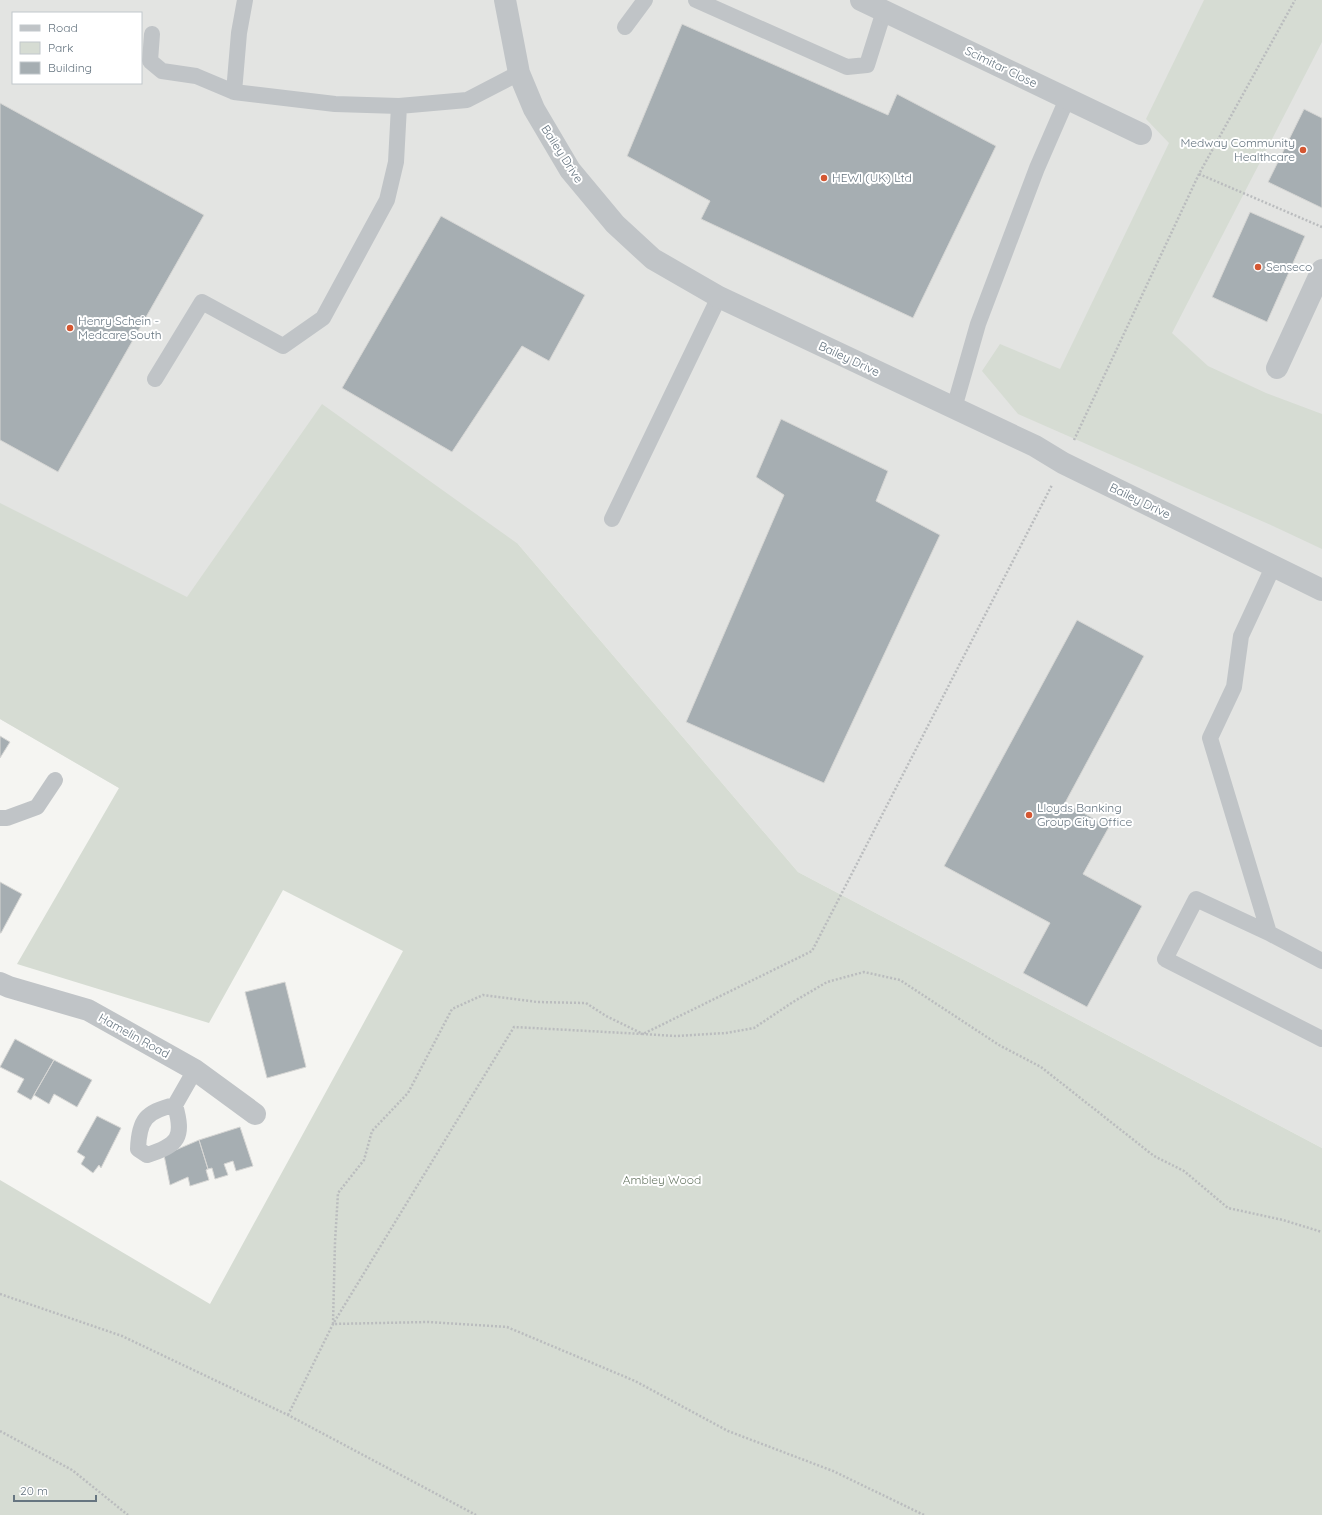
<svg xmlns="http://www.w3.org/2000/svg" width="1322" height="1515" viewBox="0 0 1322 1515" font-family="Quicksand,sans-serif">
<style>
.built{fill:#e3e4e2;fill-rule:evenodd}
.green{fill:#d6dcd3}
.building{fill:#a6aeb2;stroke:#d6d6d4}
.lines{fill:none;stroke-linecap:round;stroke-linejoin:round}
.path{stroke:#babcbe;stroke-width:2.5;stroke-dasharray:2 2;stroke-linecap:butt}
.lane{stroke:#c0c4c7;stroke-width:16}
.street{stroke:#c0c4c7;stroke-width:22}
.poi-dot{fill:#d45732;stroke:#fff;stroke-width:1.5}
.labels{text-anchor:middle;stroke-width:4;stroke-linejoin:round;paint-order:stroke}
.street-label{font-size:12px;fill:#667580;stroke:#fff}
.poi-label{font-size:12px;fill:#667580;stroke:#fff;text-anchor:start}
.park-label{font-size:12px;fill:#697865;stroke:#fff}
</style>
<rect width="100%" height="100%" fill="#f5f5f2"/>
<path class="built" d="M 0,0 L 1322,0 L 1322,1148 L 798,872 L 518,544 L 119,788 L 0,719 ZM 13,13 L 141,13 L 141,83 L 13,83 Z"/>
<path class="green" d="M 1204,0 L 1322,0 L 1322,42 L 1172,333 L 1208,366 L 1266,393 L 1322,414 L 1322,549 L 1273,526 L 1018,414 L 982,371 L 1000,344 L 1060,369 L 1169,143 L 1146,119 Z
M 322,404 L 518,544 L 798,872 L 1322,1148 L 1322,1515 L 0,1515 L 0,1180 L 210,1304 L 403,951 L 283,890 L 209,1023 L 17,964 L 119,788 L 0,719 L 0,503 L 187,597 Z"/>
<path class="building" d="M 682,24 L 888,115 L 897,94 L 996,146 L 913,318 L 701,219 L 710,201 L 627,156 Z
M 0,103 L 204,215 L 58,472 L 0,440 Z
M 1304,109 L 1322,118 L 1322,208 L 1268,182 Z
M 1250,212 L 1305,236 L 1267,322 L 1212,297 Z
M 441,216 L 585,295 L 549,361 L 522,346 L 452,452 L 342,388 Z
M 781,419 L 888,471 L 876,501 L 940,535 L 824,783 L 686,722 L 784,495 L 756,477 Z
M 1077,620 L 1144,656 L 1065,803 L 1109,827 L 1083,874 L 1142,906 L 1087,1007 L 1023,973 L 1050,923 L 944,866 Z
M 0,736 L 10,742 L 0,758 Z
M 0,882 L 22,894 L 1,933 L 0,933 Z
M 285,982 L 306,1067 L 267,1078 L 245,992 Z
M 15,1039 L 54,1060 L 31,1100 L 17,1092 L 24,1079 L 0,1067 Z
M 54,1060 L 92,1080 L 77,1107 L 54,1094 L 49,1104 L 34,1095 Z
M 97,1116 L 121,1128 L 101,1168 L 99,1165 L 93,1173 L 81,1164 L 85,1157 L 77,1152 Z
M 240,1127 L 253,1166 L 236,1171 L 233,1161 L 224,1164 L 228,1175 L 215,1179 L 212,1168 L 208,1169 L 199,1140 Z
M 199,1140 L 208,1169 L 206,1170 L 209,1180 L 190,1186 L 188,1177 L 170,1185 L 164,1155 Z"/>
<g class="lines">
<path class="path" d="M 1199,174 L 1322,227
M 1074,440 L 1199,174 L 1295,0
M 0,1294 L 122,1336 L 288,1415 L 476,1515
M 288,1415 L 333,1324 L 514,1027 L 643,1034 L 812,951 L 1052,485
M 0,1431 L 72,1470 L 128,1515
M 924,1515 L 833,1471 L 728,1431 L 635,1381 L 507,1327 L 429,1322 L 333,1324 L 335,1242 L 338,1193 L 364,1160 L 372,1131 L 408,1093 L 452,1009 L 483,995 L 537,1002 L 586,1003 L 606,1016 L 643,1034 L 676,1036 L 726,1033 L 754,1028 L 793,1002 L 827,982 L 864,972 L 900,980 L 999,1045 L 1041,1067 L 1154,1156 L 1184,1171 L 1228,1208 L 1283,1220 L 1322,1232"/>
<path class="lane" d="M 696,0 L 847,67 L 867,65 L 884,11
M 625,27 L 645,0
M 152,34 L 150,61 L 162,71 L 196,76 L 234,92 L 335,104 L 399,106 L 467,100 L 519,73
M 234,92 L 239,33 L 245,0
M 155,379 L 202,302 L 283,346 L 323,318 L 387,200 L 396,162 L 399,106
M 954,408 L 978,324 L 1037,168 L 1067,99
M 612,519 L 719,297
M 0,818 L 7,818 L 37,807 L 55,780
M 1269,933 L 1210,738 L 1234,687 L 1241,636 L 1273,567
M 1322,961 L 1269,933 L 1196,899 L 1165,959 L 1322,1039
M 175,1105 C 184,1137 179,1145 147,1155 L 138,1149 C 139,1120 146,1111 175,1105 L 195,1070"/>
<path class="street" d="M 505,0 L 519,73 L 534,109 L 570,170 L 615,224 L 653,259 L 719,297 L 1035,446 L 1063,463 L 1322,590
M 861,0 L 1141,134
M 1277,368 L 1322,270
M 0,983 L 9,987 L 88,1010 L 195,1070 L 255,1114"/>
</g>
<g class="poi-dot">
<circle cx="1303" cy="150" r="4"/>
<circle cx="824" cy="178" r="4"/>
<circle cx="1258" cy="267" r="4"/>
<circle cx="70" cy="328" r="4"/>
<circle cx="1029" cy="815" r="4"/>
</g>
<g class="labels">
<g class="street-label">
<text transform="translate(1001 67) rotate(26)" y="4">Scimitar Close</text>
<text transform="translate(562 154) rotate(57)" y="4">Bailey Drive</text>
<text transform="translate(849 359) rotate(25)" y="4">Bailey Drive</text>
<text transform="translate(1140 501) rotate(26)" y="4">Bailey Drive</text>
<text transform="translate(134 1036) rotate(29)" y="4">Hamelin Road</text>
</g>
<g class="poi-label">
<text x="1295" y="147" text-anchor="end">Medway Community<tspan x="1295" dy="14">Healthcare</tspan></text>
<text x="832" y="182">HEWI (UK) Ltd</text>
<text x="1266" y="271">Senseco</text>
<text x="78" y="325">Henry Schein -<tspan x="78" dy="14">Medcare South</tspan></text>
<text x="1037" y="812">Lloyds Banking<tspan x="1037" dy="14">Group City Office</tspan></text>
</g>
<g class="park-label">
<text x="662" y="1184">Ambley Wood</text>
</g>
</g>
<rect x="12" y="12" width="130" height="72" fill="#ffffff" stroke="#c2c8cc"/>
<rect x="20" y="25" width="20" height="6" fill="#c0c4c7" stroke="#c2c8cc"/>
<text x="48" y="32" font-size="12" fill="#667580">Road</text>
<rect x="20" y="42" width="20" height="12" fill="#d6dcd3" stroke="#c2c8cc"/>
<text x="48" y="52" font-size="12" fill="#667580">Park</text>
<rect x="20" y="62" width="20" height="12" fill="#a6aeb2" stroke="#c2c8cc"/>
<text x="48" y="72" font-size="12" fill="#667580">Building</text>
<path d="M14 1495v6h82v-6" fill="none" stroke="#667580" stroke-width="2"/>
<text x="20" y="1495" font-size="12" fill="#667580" stroke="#ffffff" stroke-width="3" paint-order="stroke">20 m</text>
</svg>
